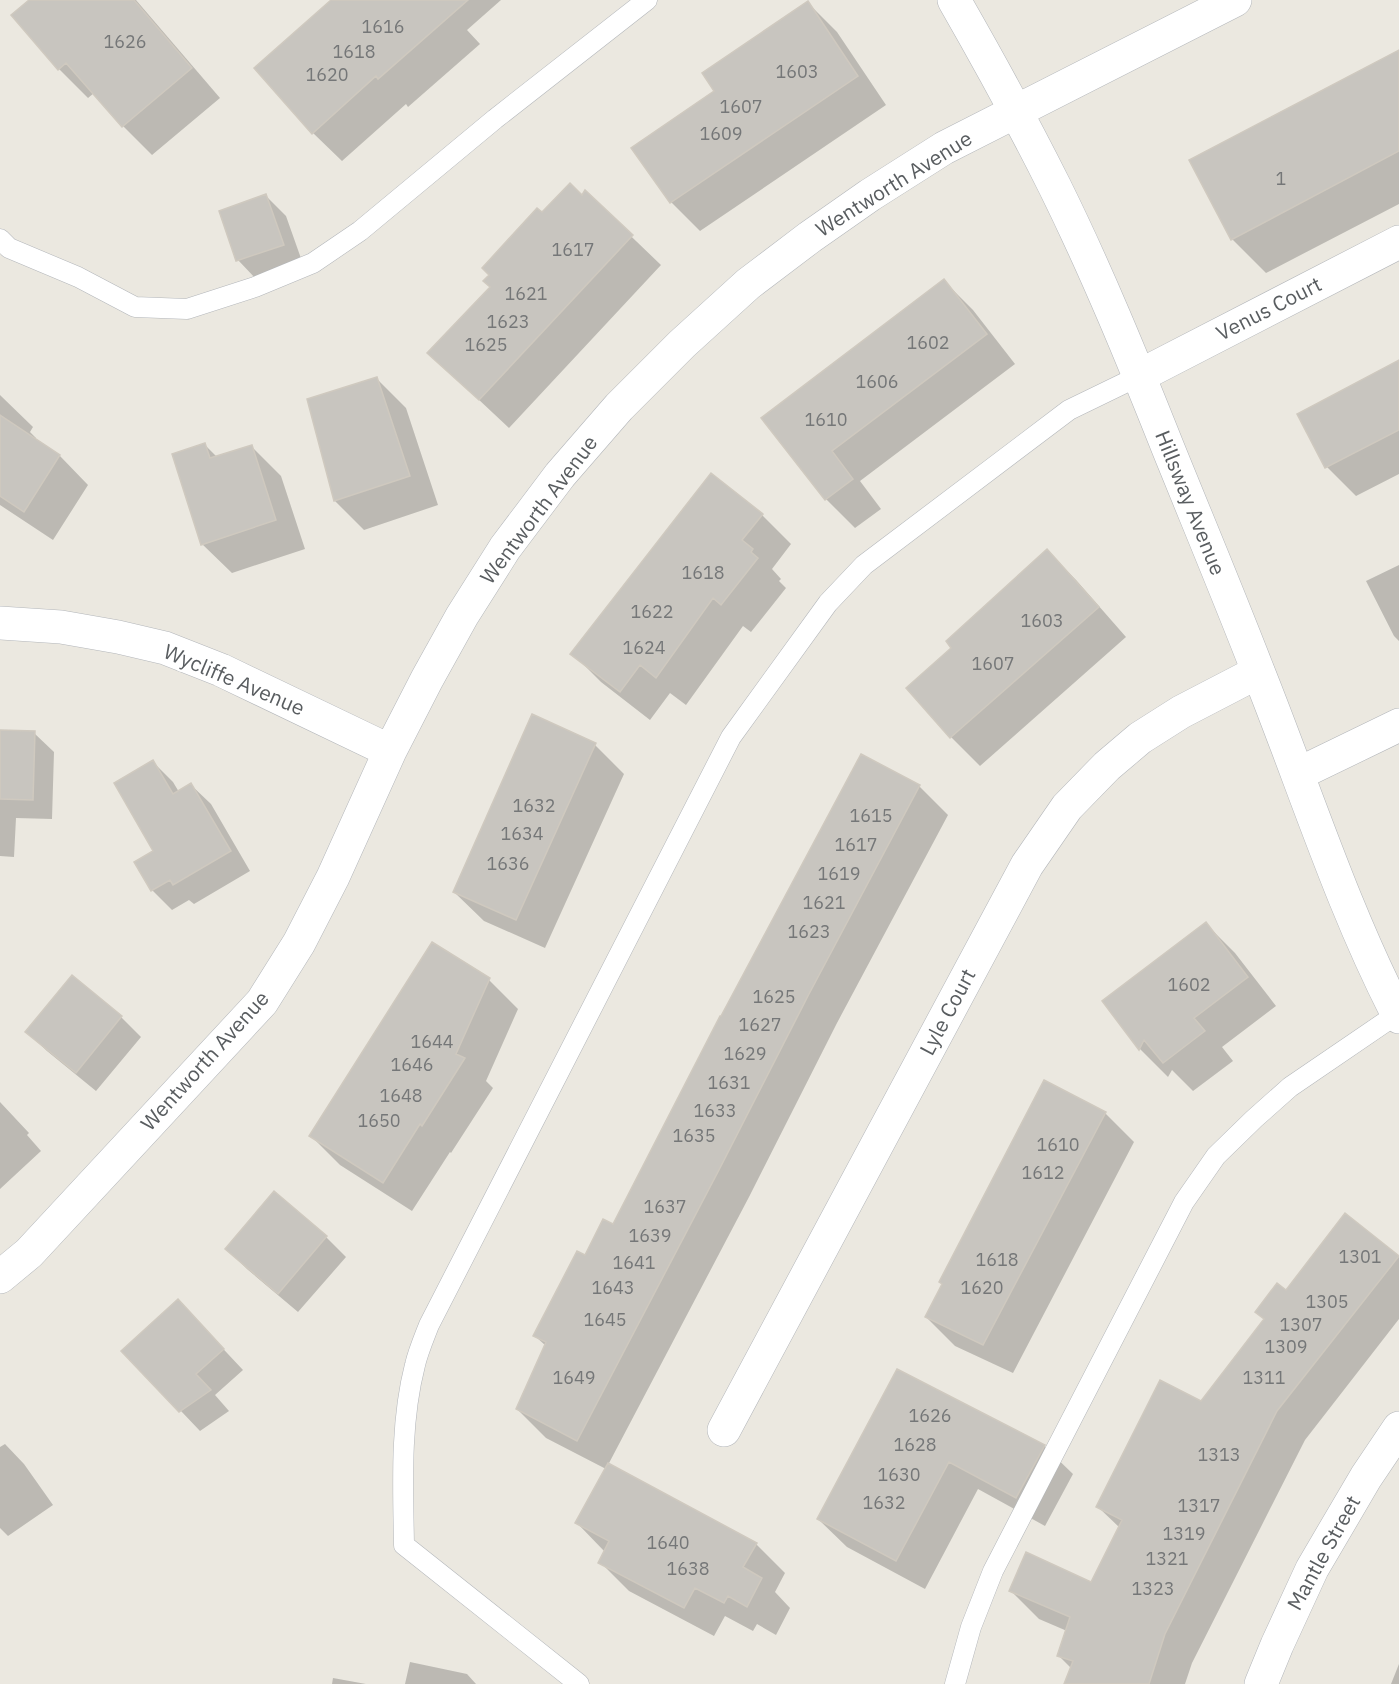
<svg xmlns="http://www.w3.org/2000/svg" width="1399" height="1684" viewBox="0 0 1399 1684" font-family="'IBM Plex Sans',sans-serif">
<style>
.shadow{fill:#0003}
.building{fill:#c8c5bf;stroke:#cfc9bf;stroke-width:1.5}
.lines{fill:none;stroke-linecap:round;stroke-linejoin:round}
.service-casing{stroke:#b3b6ba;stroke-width:21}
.minor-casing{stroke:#b3b6ba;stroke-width:34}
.tertiary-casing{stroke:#b3b6ba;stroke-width:34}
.service{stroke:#fff;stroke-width:20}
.minor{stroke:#fff;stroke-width:33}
.tertiary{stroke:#fff;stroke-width:33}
.labels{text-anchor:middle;stroke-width:4.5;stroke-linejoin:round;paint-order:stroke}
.number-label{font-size:18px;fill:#757778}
.street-label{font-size:21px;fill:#595d60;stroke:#fff}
</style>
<rect width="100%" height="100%" fill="#ebe8e0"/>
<path class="shadow" d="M 31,0 L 136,0 L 220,98 L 152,155 L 123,126 L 94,93 L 88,98 L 59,69 L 13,15 Z
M 334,0 L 501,0 L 467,30 L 480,44 L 408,107 L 406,104 L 342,161 L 313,133 Z
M 808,3 L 837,32 L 886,105 L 700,231 L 671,202 L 716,92 Z
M 1399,52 L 1399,204 L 1266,273 L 1232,239 Z
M 586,193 L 661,265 L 509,428 L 429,353 L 492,287 L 491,275 L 542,214 L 582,197 Z
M 266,196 L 286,216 L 303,264 L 257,280 L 238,260 Z
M 944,281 L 973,310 L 1015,364 L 860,481 L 881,509 L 855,528 L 826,499 L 763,418 Z
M 1399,362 L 1399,474 L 1356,496 L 1327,467 L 1299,414 Z
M 377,379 L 406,408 L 438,505 L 364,530 L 335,501 Z
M 0,395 L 33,427 L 30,432 L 36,438 L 35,440 L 60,456 L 88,485 L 53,540 L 0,505 Z
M 205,445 L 217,457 L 252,447 L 281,476 L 305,549 L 232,573 L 202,544 Z
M 711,475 L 762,515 L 791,544 L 772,569 L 781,579 L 779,581 L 786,588 L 751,632 L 743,626 L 686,705 L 670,693 L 650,720 L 601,682 L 572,653 Z
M 1047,551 L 1076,580 L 1126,637 L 980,766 L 951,737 L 908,688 L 954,648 Z
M 1399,565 L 1399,641 L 1394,636 L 1366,581 Z
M 0,731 L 34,733 L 54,752 L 52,819 L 16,818 L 14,857 L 0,856 Z
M 595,745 L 624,774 L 545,948 L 484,921 L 454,892 Z
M 153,762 L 173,782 L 179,792 L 191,785 L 211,804 L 250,871 L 194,904 L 189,900 L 172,910 L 152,890 L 155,851 Z
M 919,786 L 948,815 L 837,1023 L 749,1197 L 608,1465 L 756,1544 L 785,1573 L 775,1592 L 790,1608 L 776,1635 L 757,1624 L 753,1631 L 725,1616 L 714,1636 L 629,1591 L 600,1562 L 605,1552 L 577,1523 L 606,1469 L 546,1438 L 517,1409 L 546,1346 L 535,1336 L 585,1257 L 614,1226 Z
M 1206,924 L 1235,953 L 1276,1006 L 1222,1047 L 1233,1061 L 1193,1091 L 1172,1070 L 1168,1077 L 1140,1049 L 1104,1001 Z
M 489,980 L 518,1009 L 486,1081 L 493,1088 L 451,1153 L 450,1152 L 412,1211 L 340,1165 L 311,1136 Z
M 121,1017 L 141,1037 L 96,1091 L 47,1051 L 27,1032 Z
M 0,1102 L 29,1133 L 27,1135 L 41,1151 L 0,1189 Z
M 1105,1113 L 1134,1142 L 1013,1373 L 955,1346 L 926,1317 Z
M 274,1193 L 326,1237 L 346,1257 L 298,1312 L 247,1269 L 227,1249 Z
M 1346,1215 L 1399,1256 L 1399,1319 L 1305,1440 L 1192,1663 L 1185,1684 L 1066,1684 L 1072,1669 L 1059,1656 L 1067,1631 L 1039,1619 L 1011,1591 L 1092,1584 L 1120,1528 L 1098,1507 L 1201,1402 L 1265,1320 L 1257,1312 L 1286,1292 Z
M 197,1321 L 243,1370 L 215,1395 L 229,1411 L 200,1431 L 124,1351 Z
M 898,1371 L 1044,1446 L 1073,1474 L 1045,1526 L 978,1489 L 925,1589 L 847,1547 L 818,1519 Z
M 5,1444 L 24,1464 L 53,1505 L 8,1536 L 0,1528 L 0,1447 Z
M 410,1662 L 467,1674 L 476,1684 L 405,1684 Z
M 1399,1664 L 1399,1684 L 1391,1684 Z
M 333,1678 L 366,1684 L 332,1684 Z"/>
<path class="building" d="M 29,0 L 134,0 L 192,68 L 122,127 L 66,63 L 58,70 L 11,15 Z
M 331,0 L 468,0 L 378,79 L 376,76 L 312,134 L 254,68 Z
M 808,1 L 858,76 L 670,203 L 631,148 L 714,91 L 702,73 Z
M 1399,50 L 1399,151 L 1231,240 L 1189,160 Z
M 570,183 L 582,195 L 585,190 L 633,235 L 479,400 L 427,353 L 490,287 L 483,281 L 489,275 L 482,268 L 537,208 L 542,212 Z
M 266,194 L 284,245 L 236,261 L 219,211 Z
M 944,279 L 987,334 L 832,451 L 853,479 L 825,500 L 761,418 Z
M 1399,360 L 1399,430 L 1325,468 L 1297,414 Z
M 377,377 L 410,476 L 334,501 L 307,399 Z
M 0,415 L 60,455 L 24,512 L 0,496 Z
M 205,443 L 210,458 L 252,445 L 276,520 L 201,545 L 172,454 Z
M 711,473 L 763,514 L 742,540 L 753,549 L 751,552 L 758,558 L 721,605 L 713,598 L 656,678 L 640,665 L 620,692 L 570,654 Z
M 1047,549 L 1099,607 L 950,738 L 906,688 L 951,648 L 946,641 Z
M 532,714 L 596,743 L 516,920 L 453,892 Z
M 0,730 L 35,731 L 33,800 L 0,799 Z
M 861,754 L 920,785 L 809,994 L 720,1168 L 577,1441 L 516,1409 L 546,1342 L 533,1336 L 577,1251 L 585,1255 L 603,1219 L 613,1224 L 720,1016 L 721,1016 Z
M 153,760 L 173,794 L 191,783 L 231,851 L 173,885 L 170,880 L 151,891 L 134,862 L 153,851 L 114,783 Z
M 1206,922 L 1248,977 L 1194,1018 L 1205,1031 L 1163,1063 L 1144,1040 L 1139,1050 L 1102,1001 Z
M 432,942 L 490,978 L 456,1054 L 465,1058 L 422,1126 L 420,1124 L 383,1183 L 309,1136 Z
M 72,975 L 122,1016 L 76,1073 L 25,1032 Z
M 1044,1080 L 1106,1112 L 983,1345 L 925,1317 L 942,1284 L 939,1282 Z
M 274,1191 L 327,1236 L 278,1294 L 225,1249 Z
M 1345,1213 L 1399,1256 L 1277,1411 L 1165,1634 L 1149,1684 L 1064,1684 L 1073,1661 L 1057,1656 L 1070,1617 L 1009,1591 L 1026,1552 L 1091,1582 L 1122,1520 L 1096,1507 L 1160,1380 L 1201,1401 L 1264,1319 L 1255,1312 L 1277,1283 L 1286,1290 Z
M 178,1299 L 224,1349 L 196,1374 L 211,1390 L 179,1412 L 121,1351 Z
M 897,1369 L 1045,1445 L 1016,1498 L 949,1462 L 896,1561 L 817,1519 Z
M 608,1463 L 757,1543 L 743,1567 L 762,1578 L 747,1607 L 728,1596 L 724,1603 L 695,1588 L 684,1608 L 598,1563 L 609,1541 L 575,1523 Z"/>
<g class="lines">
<g class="service-casing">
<path id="service" d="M 0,239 L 9,248 L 78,277 L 135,307 L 187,309 L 255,287 L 313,263 L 360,231 L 495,119 L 647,0
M 579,1684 L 404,1545 C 403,1485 400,1423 415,1365 C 418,1352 424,1338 429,1325 L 731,737 L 828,603 L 864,565 L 1069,410 L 1139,376
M 955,1684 L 971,1627 L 993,1571 L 1184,1202 L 1216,1156 L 1254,1119 L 1290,1087 L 1397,1014"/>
</g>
<g class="minor-casing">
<path id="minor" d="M 1139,376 L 1399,242
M 0,623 L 61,627 L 118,637 L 165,648 L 221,670 L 390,751
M 1298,774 L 1399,725
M 0,1277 L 29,1253 L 262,1002 L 299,943 L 333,877 L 390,751 L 427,679 L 462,616 L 505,548 L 560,475 L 619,407 L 682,344 L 748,284 L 810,237 L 870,195 L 944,148 L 1235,0
M 724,1430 L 1027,865 L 1067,807 L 1107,766 L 1140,738 L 1181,712 L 1258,672
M 1261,1684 L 1277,1645 L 1312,1569 L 1366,1477 L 1399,1428"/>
</g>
<g class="tertiary-casing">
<path id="tertiary" d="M 954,0 C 989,61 1023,123 1055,187 C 1097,272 1133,360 1168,448 C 1198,522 1229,596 1258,671 C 1304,786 1342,907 1399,1017"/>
</g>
<use href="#service" class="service"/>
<use href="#minor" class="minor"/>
<use href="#tertiary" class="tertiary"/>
</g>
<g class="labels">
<g class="number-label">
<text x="383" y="33">1616</text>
<text x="125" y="48">1626</text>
<text x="354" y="58">1618</text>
<text x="797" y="78">1603</text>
<text x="327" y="81">1620</text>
<text x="741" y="113">1607</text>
<text x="721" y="140">1609</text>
<text x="1281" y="185">1</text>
<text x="573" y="256">1617</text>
<text x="526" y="300">1621</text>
<text x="508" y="328">1623</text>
<text x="928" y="349">1602</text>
<text x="486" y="351">1625</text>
<text x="877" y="388">1606</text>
<text x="826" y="426">1610</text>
<text x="703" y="579">1618</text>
<text x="652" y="618">1622</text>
<text x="1042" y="627">1603</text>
<text x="644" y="654">1624</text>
<text x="993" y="670">1607</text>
<text x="534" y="812">1632</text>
<text x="871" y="822">1615</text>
<text x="522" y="840">1634</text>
<text x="856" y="851">1617</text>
<text x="508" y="870">1636</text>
<text x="839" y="880">1619</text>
<text x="824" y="909">1621</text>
<text x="809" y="938">1623</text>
<text x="1189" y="991">1602</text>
<text x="774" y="1003">1625</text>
<text x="760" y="1031">1627</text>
<text x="432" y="1048">1644</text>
<text x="745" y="1060">1629</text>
<text x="412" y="1071">1646</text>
<text x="729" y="1089">1631</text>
<text x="401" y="1102">1648</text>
<text x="715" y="1117">1633</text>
<text x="379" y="1127">1650</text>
<text x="694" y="1142">1635</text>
<text x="1058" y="1151">1610</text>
<text x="1043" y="1179">1612</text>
<text x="665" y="1213">1637</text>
<text x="650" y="1242">1639</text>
<text x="1360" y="1263">1301</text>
<text x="997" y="1266">1618</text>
<text x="634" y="1269">1641</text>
<text x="613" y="1294">1643</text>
<text x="982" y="1294">1620</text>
<text x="1327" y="1308">1305</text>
<text x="605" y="1326">1645</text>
<text x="1301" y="1331">1307</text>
<text x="1286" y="1353">1309</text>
<text x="574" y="1384">1649</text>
<text x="1264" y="1384">1311</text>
<text x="930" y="1422">1626</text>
<text x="915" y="1451">1628</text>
<text x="1219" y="1461">1313</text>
<text x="899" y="1481">1630</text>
<text x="884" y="1509">1632</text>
<text x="1199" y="1512">1317</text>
<text x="1184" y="1540">1319</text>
<text x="668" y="1549">1640</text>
<text x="1167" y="1565">1321</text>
<text x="688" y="1575">1638</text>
<text x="1153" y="1595">1323</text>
</g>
<g class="street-label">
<text transform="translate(894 184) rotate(-32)" y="7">Wentworth Avenue</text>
<text transform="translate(1269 309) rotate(-27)" y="7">Venus Court</text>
<text transform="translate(1190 503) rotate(68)" y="7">Hillsway Avenue</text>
<text transform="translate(539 510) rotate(-53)" y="7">Wentworth Avenue</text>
<text transform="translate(234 680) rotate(23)" y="7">Wycliffe Avenue</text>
<text transform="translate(948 1012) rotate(-62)" y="7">Lyle Court</text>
<text transform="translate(205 1061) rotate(-48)" y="7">Wentworth Avenue</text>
<text transform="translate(1324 1553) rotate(-61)" y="7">Mantle Street</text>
</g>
</g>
</svg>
